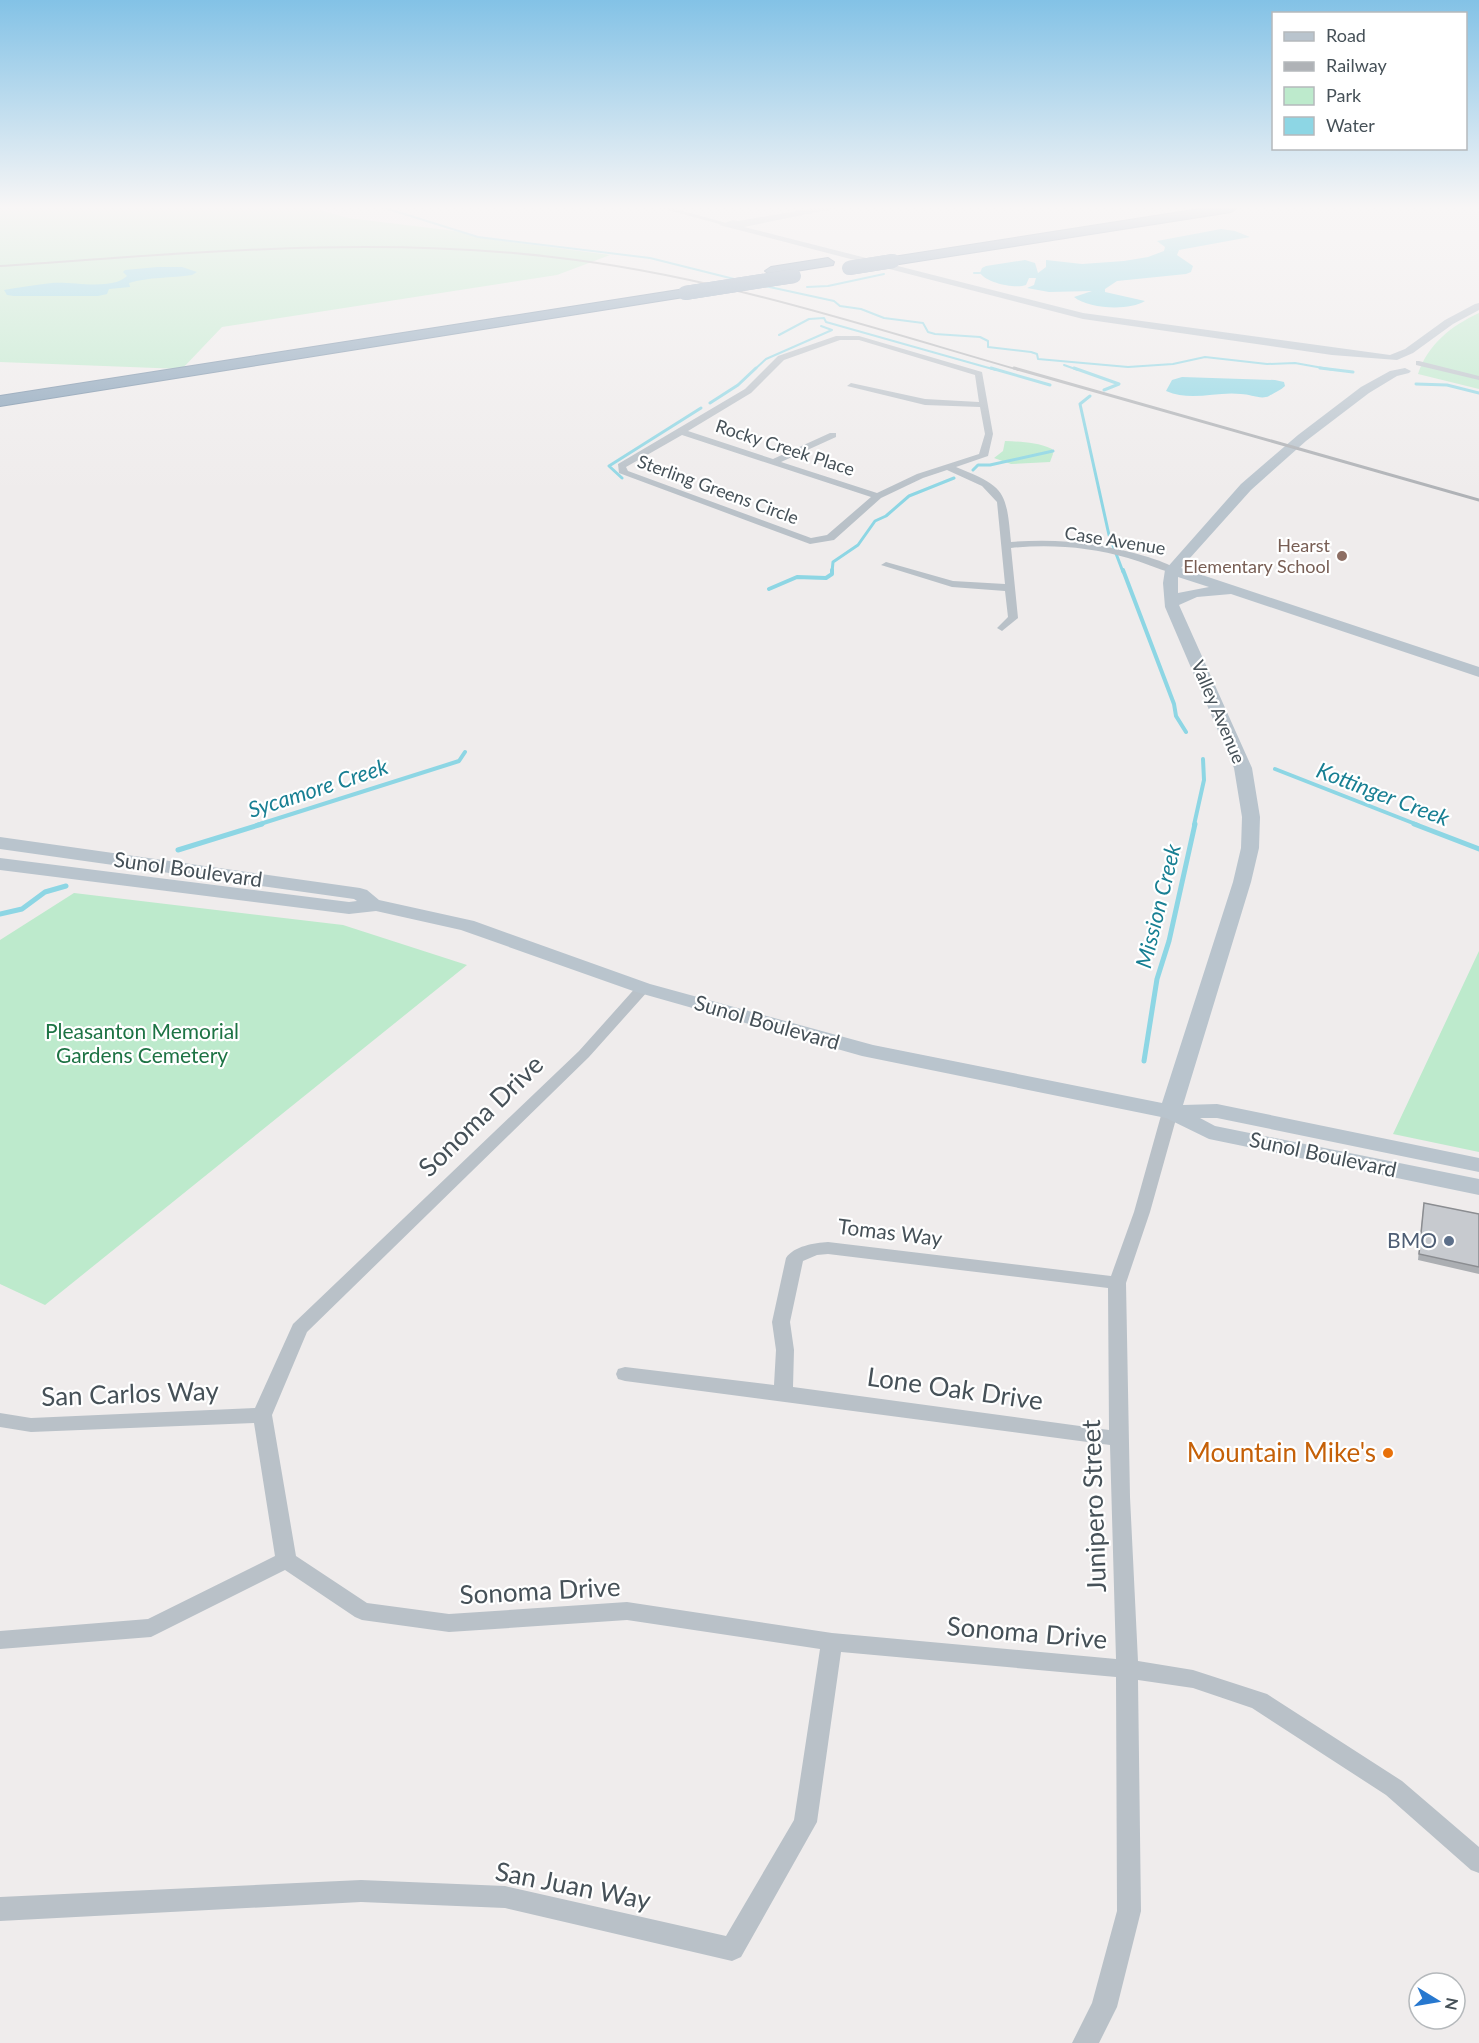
<svg xmlns="http://www.w3.org/2000/svg" width="1479" height="2043" viewBox="0 0 1479 2043" font-family="Lato,sans-serif">
<style>
.green{fill:#bdeacc}
.water{fill:#8dd6e4}
.lines{fill:none;stroke-linecap:round;stroke-linejoin:round}
.stream-far3{stroke:#8dd6e4;stroke-width:2}
.stream-far2{stroke:#8dd6e4;stroke-width:3}
.stream-far1{stroke:#8dd6e4;stroke-width:4}
.stream{stroke:#8dd6e4;stroke-width:5}
.highway-casing{stroke:#738ca4;stroke-width:2}
.street{fill:#b9c1c8;fill-rule:evenodd}
.secondary{fill:#b9c4cd;fill-rule:evenodd}
.highway{fill:#87a1b8;fill-rule:evenodd}
.rail-far1{stroke:#afb2b6;stroke-width:2}
.rail{stroke:#afb2b6;stroke-width:3}
.highway-bridge-casing{stroke:#738ca4;stroke-width:14;stroke-linecap:butt}
.highway-bridge{stroke:#87a1b8;stroke-width:14}
.wall{fill:#abaeb2}
.building{fill:#c7cacf;stroke:#8b8d91;stroke-width:1.5}
.education-dot{fill:#8d6e63;stroke:#fff;stroke-width:2}
.service-dot{fill:#5c6f8a;stroke:#fff;stroke-width:2}
.food-dot{fill:#e8710a;stroke:#fff;stroke-width:2}
.labels{text-anchor:middle;stroke-width:4.5;stroke-linejoin:round;paint-order:stroke}
.far-street-label{font-size:18px;fill:#465158;stroke:#fff}
.far-education-label{font-size:18px;fill:#785e54;stroke:#fff;text-anchor:end}
.street-label{font-size:21px;fill:#465158;stroke:#fff}
.park-label{font-size:21px;fill:#1d7344;stroke:#fff}
.service-label{font-size:21px;fill:#4e5e75;stroke:#fff;text-anchor:end}
.water-label{font-size:22px;font-style:italic;fill:#177f93;stroke:#fff}
.near-street-label{font-size:26px;fill:#465158;stroke:#fff}
.near-food-label{font-size:26px;fill:#c56008;stroke:#fff;text-anchor:end}
</style>
<rect width="100%" height="100%" fill="#efecec"/>
<path class="green" d="M 0,208 L 313,208 L 348,218 L 455,231 L 490,239 L 610,255 L 557,275 L 222,327 L 182,369 L 0,362 Z
M 1479,313 L 1479,389 L 1418,374 C 1428,344 1451,326 1479,313 Z
M 1005,441 C 1022,442 1036,442 1052,449 L 1053,454 L 1050,462 L 1011,464 L 994,458 L 1003,451 Z
M 74,893 L 343,925 L 467,965 L 45,1305 L 0,1284 L 0,940 Z
M 1479,951 L 1479,1152 L 1393,1134 Z"/>
<path class="water" d="M 1221,229 L 1235,231 L 1250,237 L 1179,250 L 1177,255 L 1193,266 L 1191,272 L 1186,274 L 1117,281 L 1105,289 L 1105,292 L 1145,301 C 1129,311 1089,309 1074,297 L 1092,291 L 1049,292 L 1027,288 L 1034,285 L 1036,278 L 1029,278 L 1026,285 C 1015,289 987,283 980,273 L 982,268 L 986,266 L 1025,260 L 1035,263 L 1038,273 L 1046,267 L 1046,260 L 1082,264 L 1124,261 L 1148,257 L 1164,251 L 1165,247 L 1157,241 Z
M 158,267 L 182,267 L 197,272 L 192,275 C 172,278 148,277 129,283 L 130,287 L 109,289 L 107,294 L 98,296 L 14,296 L 7,295 L 4,290 C 19,287 36,285 52,283 C 72,281 111,291 127,276 L 123,272 L 125,270 Z
M 1182,377 L 1275,380 L 1284,382 L 1285,386 C 1281,390 1274,393 1269,396 C 1261,400 1250,394 1241,394 C 1216,391 1192,402 1166,391 L 1172,380 Z"/>
<g class="lines">
<path class="stream-far3" d="M 385,208 L 478,237 L 650,258 L 738,280
M 974,273 L 980,273
M 765,286 L 834,301 L 840,306 L 861,309 L 884,318 L 923,323 L 928,332 L 935,334 L 980,337 L 988,341 L 988,347 L 1031,352 L 1037,354 L 1038,359 L 1128,367 L 1173,364 L 1205,357 L 1267,364 L 1295,363 L 1334,370
M 807,287 L 828,286 L 884,274
M 779,335 L 809,319 L 824,318 L 826,322 L 996,370
M 1064,365 L 1078,370
M 754,370 L 766,359 L 832,330 L 821,326"/>
<path class="stream-far2" d="M 991,368 L 1050,385
M 1074,368 L 1119,384 L 1104,390
M 1320,368 L 1353,372
M 1416,384 L 1447,385 L 1479,393
M 1090,396 L 1080,404 L 1109,535 L 1123,572
M 710,403 L 738,385 L 756,368
M 973,470 L 978,465 L 990,465 L 1053,451
M 622,478 L 609,466 L 701,408
M 832,572 L 833,562 L 858,545 L 875,521 L 886,516 L 909,496 L 954,478"/>
<path class="stream-far1" d="M 1123,570 L 1174,704 L 1176,716 L 1186,732
M 769,589 L 797,577 L 826,578 L 832,574 L 832,570
M 1275,769 L 1418,825
M 257,825 L 459,761 L 465,752
M 1194,825 L 1204,780 L 1203,759"/>
<path class="stream" d="M 1414,824 L 1479,849
M 178,850 L 262,824
M 0,914 L 22,909 L 45,892 L 66,886
M 1144,1061 L 1157,979 L 1169,941 L 1195,824"/>
<g class="highway-casing">
<path id="highway" d="M 1206,208 L 1237,208 L 1231,212 L 893,265 L 887,261 L 893,257 Z
M 828,258 L 834,262 L 833,265 L 771,275 L 765,271 L 771,267 Z
M 685,289 L 692,293 L 690,296 L 0,406 L 0,396 Z"/>
</g>
<path class="street" d="M 660,208 L 672,208 L 730,224 L 727,226 Z
M 836,336 L 859,336 L 982,372 L 993,434 L 988,456 L 956,467 C 1006,487 1006,491 1011,542 C 1057,538 1103,543 1148,557 C 1157,560 1170,564 1177,570 L 1172,573 C 1157,569 1143,562 1128,558 C 1090,547 1050,544 1011,548 L 1018,618 L 1002,631 L 997,628 L 1008,617 L 1005,591 L 952,587 L 881,565 L 886,562 L 953,581 L 1005,584 L 997,502 L 982,486 L 947,470 L 923,478 L 881,498 L 834,540 L 810,544 L 619,473 L 618,464 L 745,389 L 778,356 ZM 840,340 L 859,340 L 975,375 L 979,402 L 925,399 L 851,383 L 847,386 L 925,405 L 980,407 L 985,434 L 979,454 L 917,474 L 877,493 L 781,462 L 836,437 L 836,433 L 830,433 L 773,459 L 688,431 L 751,393 L 784,360 ZM 682,435 L 871,497 L 827,535 L 811,538 L 628,471 L 626,467 Z
M 1419,361 L 1479,376 L 1479,380 L 1416,365 L 1416,361 Z
M 643,984 L 648,985 L 650,988 L 648,991 L 589,1057 L 307,1332 L 272,1415 L 296,1556 L 367,1603 L 449,1614 L 627,1602 L 832,1633 L 1116,1659 L 1110,1445 L 625,1381 L 618,1379 L 616,1374 L 618,1369 L 625,1367 L 774,1385 L 776,1350 L 772,1322 L 786,1258 C 794,1246 814,1243 828,1242 L 1111,1276 L 1134,1212 L 1162,1112 L 1170,1107 L 1176,1108 L 1178,1112 L 1150,1212 L 1126,1283 L 1130,1497 L 1138,1661 L 1193,1670 L 1267,1694 L 1402,1781 L 1479,1847 L 1479,1873 L 1471,1870 L 1386,1795 L 1252,1708 L 1193,1688 L 1138,1680 L 1141,1911 L 1117,2007 L 1099,2043 L 1072,2043 L 1092,2003 L 1117,1911 L 1116,1677 L 841,1652 L 817,1822 L 741,1957 L 732,1961 L 505,1908 L 361,1902 L 0,1921 L 0,1897 L 361,1880 L 505,1886 L 726,1936 L 794,1820 L 820,1649 L 627,1620 L 449,1632 L 362,1620 L 355,1617 L 285,1570 L 151,1637 L 0,1649 L 0,1631 L 148,1619 L 275,1556 L 254,1423 L 31,1432 L 0,1427 L 0,1413 L 31,1418 L 255,1408 L 293,1324 L 579,1051 L 638,985 ZM 828,1254 L 1108,1288 L 1109,1430 L 793,1387 L 794,1350 L 790,1322 L 803,1261 L 817,1255 Z"/>
<path class="secondary" d="M 815,208 L 837,208 L 744,227 L 1083,313 L 1390,355 L 1405,349 L 1445,320 L 1475,304 L 1479,303 L 1479,310 L 1453,324 L 1413,353 L 1397,360 L 1332,355 L 1083,319 L 719,225 L 733,220 L 738,221 Z
M 1405,368 L 1411,371 L 1409,373 L 1397,376 L 1369,393 L 1306,441 L 1251,490 L 1181,568 L 1479,667 L 1479,677 L 1231,594 L 1197,597 L 1179,605 L 1252,768 L 1260,817 L 1259,848 L 1251,882 L 1183,1105 L 1217,1104 L 1479,1158 L 1479,1172 L 1217,1118 L 1200,1118 L 1215,1126 L 1479,1179 L 1479,1195 L 1209,1139 L 1166,1118 L 862,1056 L 636,992 L 461,930 L 376,911 L 349,914 L 0,870 L 0,858 L 349,902 L 357,901 L 354,899 L 0,849 L 0,837 L 360,888 L 367,890 L 379,900 L 474,921 L 650,984 L 873,1045 L 1162,1103 L 1233,882 L 1241,848 L 1242,817 L 1234,768 L 1165,607 L 1163,583 L 1165,570 L 1241,484 L 1298,435 L 1361,387 L 1390,371 ZM 1178,577 L 1209,587 L 1178,593 Z"/>
<use href="#highway" class="highway"/>
<path class="rail-far1" d="M 0,266 C 191,253 385,234 576,260 C 727,280 873,328 1019,370"/>
<path class="rail" d="M 1014,368 L 1479,500"/>
<g class="highway-bridge-casing">
<path id="highway-bridge" d="M 849,268 L 893,261
M 685,293 L 794,276"/>
</g>
<use href="#highway-bridge" class="highway-bridge"/>
</g>
<path class="wall" d="M 1424,1203 L 1479,1214 L 1479,1274 L 1418,1260 L 1423,1209 Z"/>
<path class="building" d="M 1424,1203 L 1479,1214 L 1479,1267 L 1419,1254 Z"/>
<linearGradient id="sky" x2="0" y2="1"><stop stop-color="#83c2e6"/><stop offset="0.42" stop-color="#f8f6f6"/><stop offset="1" stop-color="#f8f6f6" stop-opacity="0"/></linearGradient>
<rect width="1479" height="494" fill="url(#sky)"/>
<circle class="education-dot" cx="1342" cy="556" r="6"/>
<circle class="service-dot" cx="1449" cy="1241" r="6"/>
<circle class="food-dot" cx="1388" cy="1453" r="6"/>
<g class="labels">
<g class="far-street-label">
<text transform="translate(785 448) rotate(18)" y="6">Rocky Creek Place</text>
<text transform="translate(718 490) rotate(20)" y="6">Sterling Greens Circle</text>
<text transform="translate(1115 541) rotate(9)" y="6">Case Avenue</text>
<text transform="translate(1218 712) rotate(67)" y="6">Valley Avenue</text>
</g>
<g class="far-education-label">
<text x="1330" y="552">Hearst<tspan x="1330" dy="21">Elementary School</tspan></text>
</g>
<g class="street-label">
<text transform="translate(188 870) rotate(8)" y="7">Sunol Boulevard</text>
<text transform="translate(767 1023) rotate(16)" y="7">Sunol Boulevard</text>
<text transform="translate(1323 1155) rotate(12)" y="7">Sunol Boulevard</text>
<text transform="translate(890 1233) rotate(7)" y="7">Tomas Way</text>
</g>
<g class="park-label">
<text x="142" y="1039">Pleasanton Memorial<tspan x="142" dy="24">Gardens Cemetery</tspan></text>
</g>
<g class="service-label">
<text x="1437" y="1248">BMO</text>
</g>
<g class="water-label">
<text transform="translate(318 788) rotate(-18)" y="8">Sycamore Creek</text>
<text transform="translate(1383 794) rotate(21)" y="8">Kottinger Creek</text>
<text transform="translate(1158 906) rotate(-76)" y="8">Mission Creek</text>
</g>
<g class="near-street-label">
<text transform="translate(481 1116) rotate(-44)" y="9">Sonoma Drive</text>
<text transform="translate(955 1389) rotate(8)" y="9">Lone Oak Drive</text>
<text transform="translate(130 1394) rotate(-2)" y="9">San Carlos Way</text>
<text transform="translate(1094 1506) rotate(-92)" y="9">Junipero Street</text>
<text transform="translate(540 1591) rotate(-3)" y="9">Sonoma Drive</text>
<text transform="translate(1027 1633) rotate(5)" y="9">Sonoma Drive</text>
<text transform="translate(573 1886) rotate(11)" y="9">San Juan Way</text>
</g>
<g class="near-food-label">
<text x="1376" y="1462">Mountain Mike's</text>
</g>
</g>
<rect x="1272" y="12" width="195" height="138" fill="#ffffff" stroke="#b5b9bc" stroke-width="1.5"/>
<rect x="1284" y="32" width="30" height="9" fill="#b9c4cd" stroke="#b5b9bc" stroke-width="1.5"/>
<text x="1326" y="42" font-size="18" fill="#465158">Road</text>
<rect x="1284" y="62" width="30" height="9" fill="#afb2b6" stroke="#b5b9bc" stroke-width="1.5"/>
<text x="1326" y="72" font-size="18" fill="#465158">Railway</text>
<rect x="1284" y="87" width="30" height="18" fill="#bdeacc" stroke="#b5b9bc" stroke-width="1.5"/>
<text x="1326" y="102" font-size="18" fill="#465158">Park</text>
<rect x="1284" y="117" width="30" height="18" fill="#8dd6e4" stroke="#b5b9bc" stroke-width="1.5"/>
<text x="1326" y="132" font-size="18" fill="#465158">Water</text>
<g transform="translate(1437 2001) rotate(101)"><circle r="28" fill="#ffffff" stroke="#b5b9bc" stroke-width="1.5"/>
<path d="M0-4.5L10 22L0 15L-10 22Z" fill="#2778cf"/>
<text y="-9" font-size="16" font-weight="bold" text-anchor="middle" fill="#465158">N</text>
</g>
</svg>
